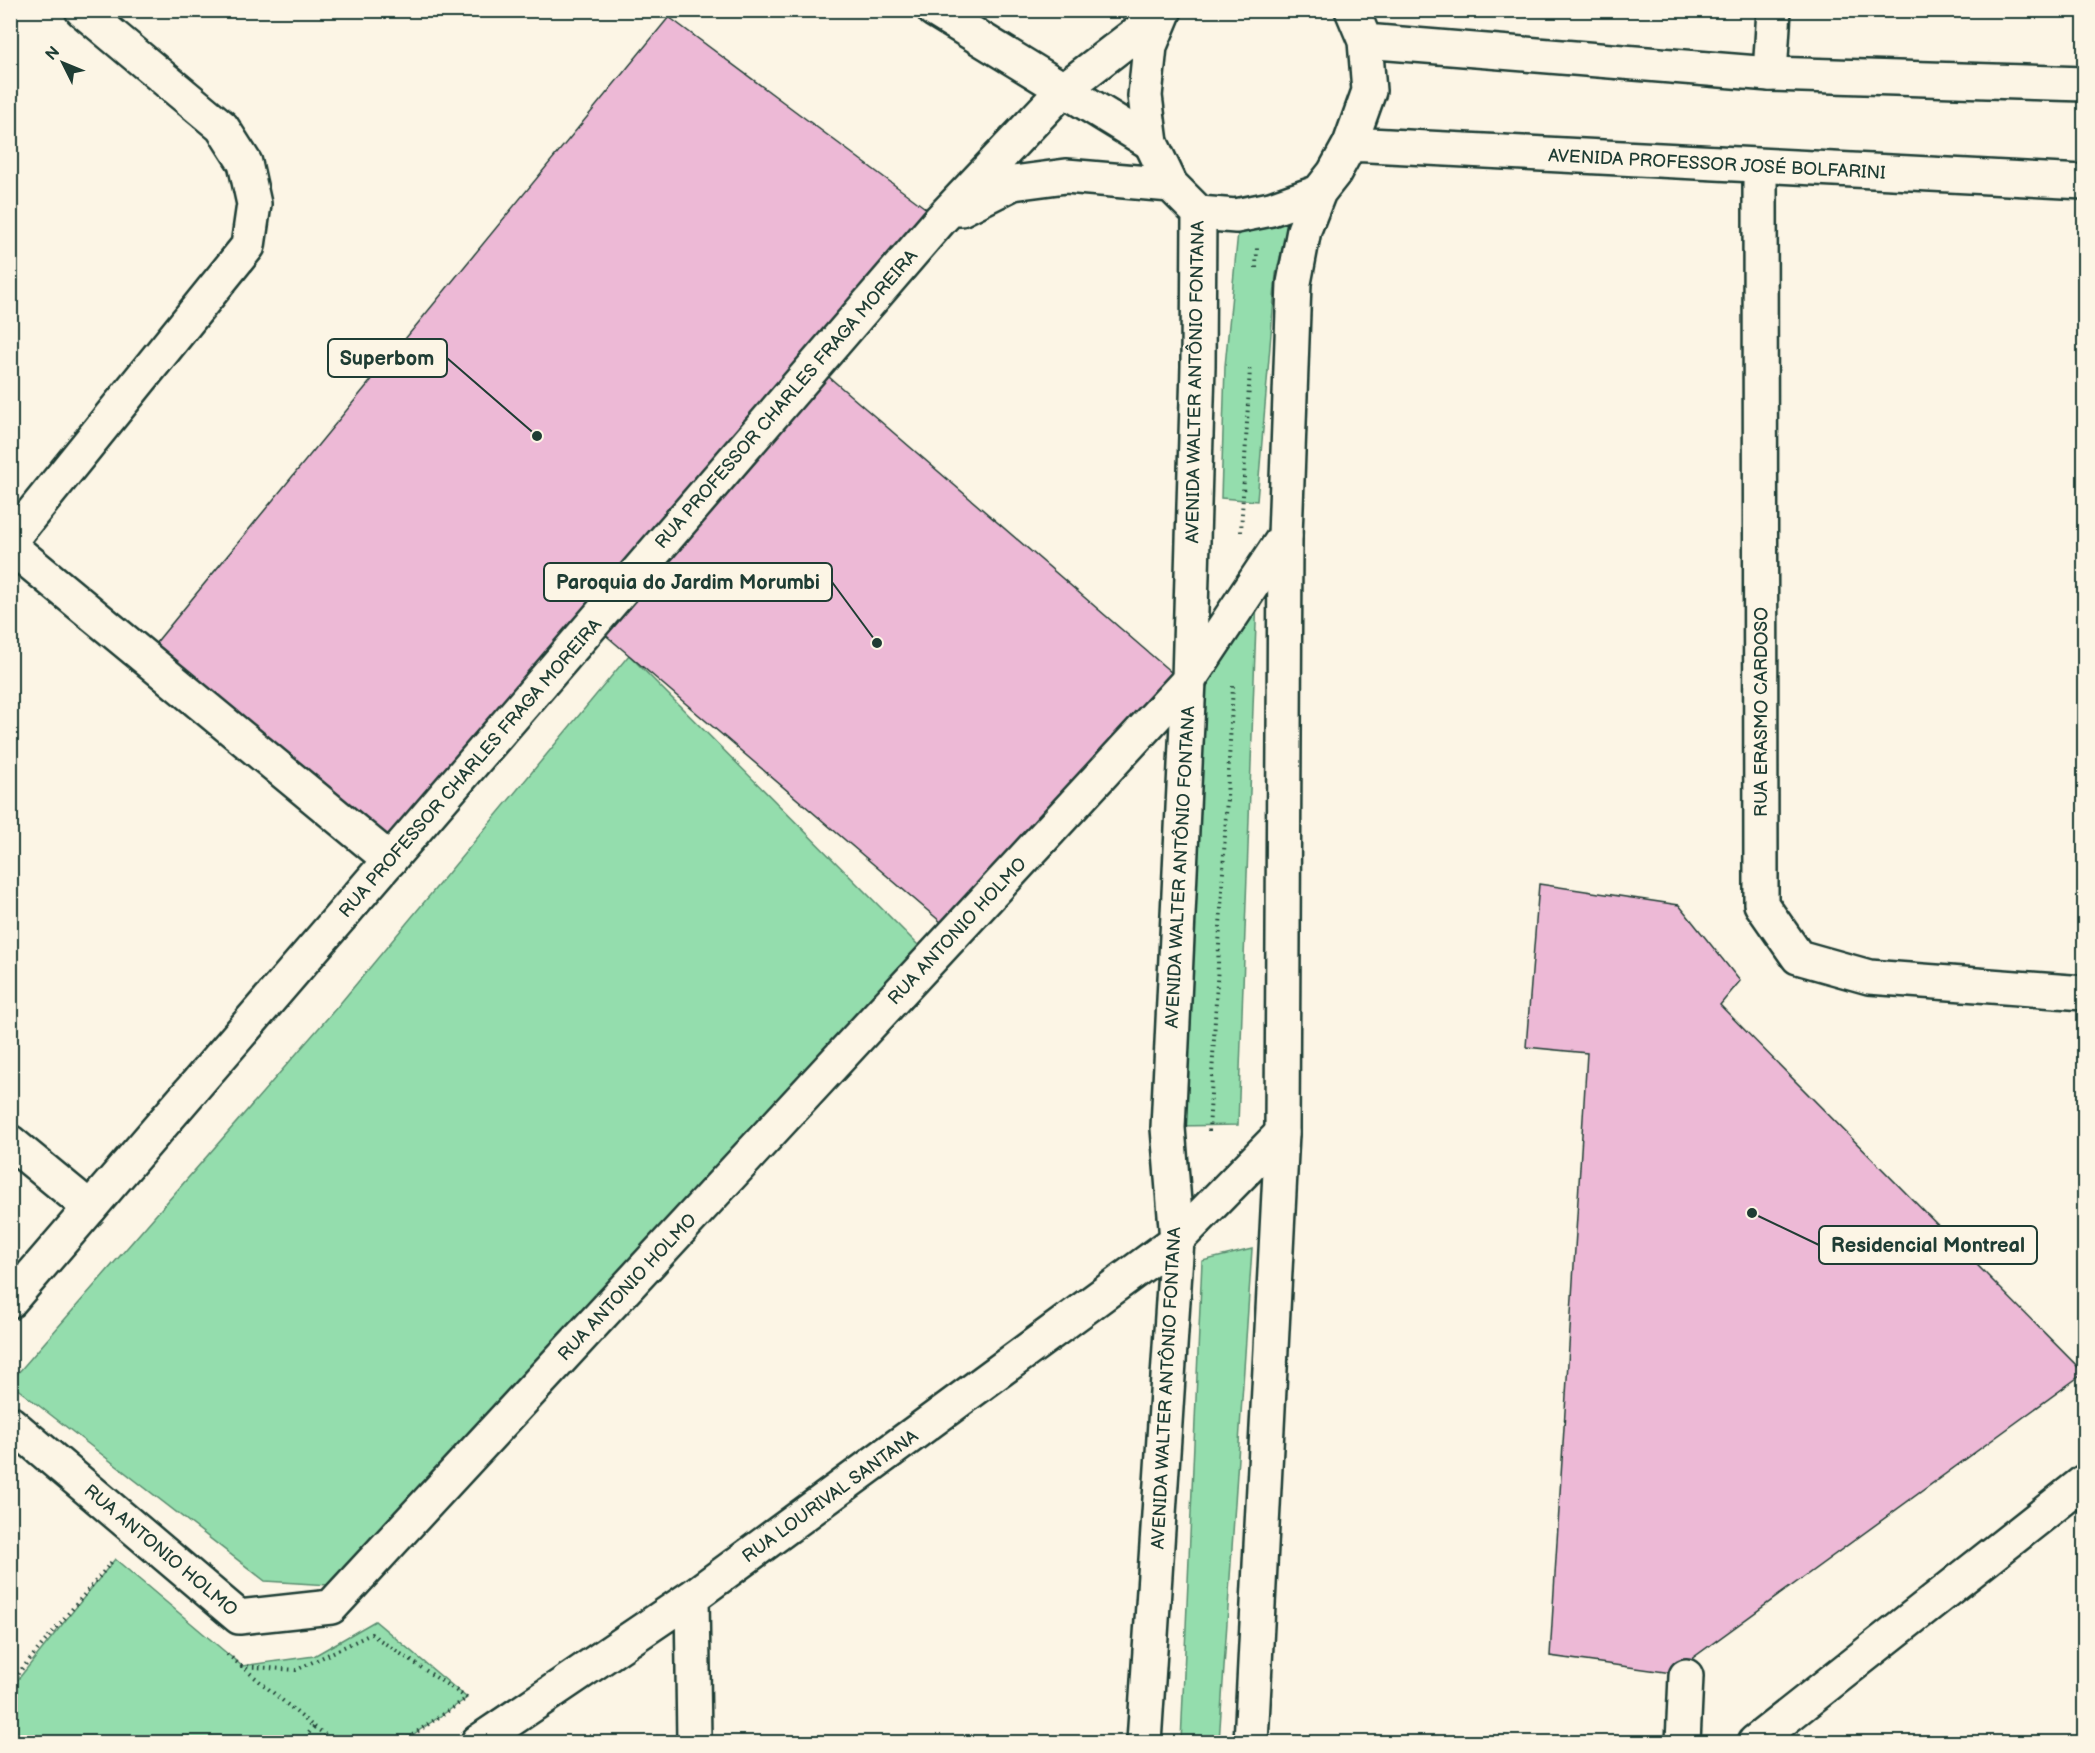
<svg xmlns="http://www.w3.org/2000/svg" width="2095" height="1753" viewBox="0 0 2095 1753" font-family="'Balsamiq Sans',sans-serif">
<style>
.green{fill:#94ddad;stroke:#5a8d70;stroke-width:1.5}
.building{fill:#edb9d6;stroke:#1f3d34;stroke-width:1.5}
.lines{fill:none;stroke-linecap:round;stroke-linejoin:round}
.street-casing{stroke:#1f3d34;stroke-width:38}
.secondary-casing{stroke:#1f3d34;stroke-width:38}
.path{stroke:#1f3d34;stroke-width:4;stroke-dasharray:1.5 4.5;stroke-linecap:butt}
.street{stroke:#fcf5e5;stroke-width:33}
.secondary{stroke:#fcf5e5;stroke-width:33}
.labels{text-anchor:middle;stroke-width:4.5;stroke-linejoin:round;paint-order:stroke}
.street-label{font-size:18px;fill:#1f3d34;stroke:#fcf5e5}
.leader{fill:none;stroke:#1f3d34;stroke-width:2}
.callout-dot{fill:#1f3d34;stroke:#fcf5e5;stroke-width:2}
.callout{fill:#fcf5e5;stroke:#1f3d34;stroke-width:2}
.callout-label{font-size:20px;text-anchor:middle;font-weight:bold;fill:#1f3d34}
</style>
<rect width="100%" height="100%" fill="#fcf5e5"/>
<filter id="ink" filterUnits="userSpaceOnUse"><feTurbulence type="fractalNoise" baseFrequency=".0167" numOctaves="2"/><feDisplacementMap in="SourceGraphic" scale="12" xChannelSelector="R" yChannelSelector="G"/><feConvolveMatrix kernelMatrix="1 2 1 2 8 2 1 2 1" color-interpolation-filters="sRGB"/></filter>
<g filter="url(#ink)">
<path class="green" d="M 1289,220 L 1276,274 L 1257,501 L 1221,498 L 1225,366 L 1238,232 L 1277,221 Z
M 1257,596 L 1238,1125 L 1177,1126 L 1208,664 Z
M 629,655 L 920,947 L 329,1585 L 265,1581 L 11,1384 L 11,1381 L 338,1006 Z
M 1252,1249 L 1219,1742 L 1181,1742 L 1202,1261 Z
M 115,1559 L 242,1666 L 314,1656 L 375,1621 L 467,1698 L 402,1742 L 11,1742 L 11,1688 Z"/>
<path class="building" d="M 669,17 L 936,216 L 386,856 L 146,655 Z
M 822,371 L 1172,673 L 948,928 L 602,632 Z
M 1539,884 L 1679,905 L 1740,981 L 1720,1005 L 2084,1373 L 1672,1673 L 1550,1656 L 1587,1053 L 1526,1047 Z"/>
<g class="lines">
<g class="street-casing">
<path id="street" d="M 934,10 L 1151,143
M 1770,74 L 1774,10
M 1760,166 L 1761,904 L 1798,957 L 1869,977 L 2084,993
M 10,541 L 248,246 L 254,204 L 245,163 L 222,127 L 82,10
M 10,546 L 390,860
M 10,1142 L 90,1208
M 10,1423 L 239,1617 L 331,1607 L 1189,680 L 1285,536
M 692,1597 L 694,1742
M 478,1742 L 692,1597 L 1177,1240 L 1282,1133
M 1683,1742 L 1686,1676
M 1755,1742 L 2084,1482"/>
</g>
<g class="secondary-casing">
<path id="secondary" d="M 1365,41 L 1770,74 L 2084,84
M 1350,144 L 2084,182
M 961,209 L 1013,183 L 1066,176 L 1171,185
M 1199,213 L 1236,216 L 1271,209 L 1319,192
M 10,1301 L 941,219 L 1063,90 L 1164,12
M 1144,1742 L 1177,1240 L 1168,1128 L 1189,680 L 1198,366 L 1199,213 L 1171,185 L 1151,143 L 1145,96 L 1150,46 L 1165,10
M 1251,1742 L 1282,1133 L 1285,536 L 1294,283 L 1304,230 L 1319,192 L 1334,173 L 1350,144 L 1369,91 L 1365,41 L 1352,10"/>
</g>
<path class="path" d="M 1256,268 L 1257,248
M 1241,532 L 1250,368
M 1209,1131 L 1233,686
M 227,1654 L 314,1727 L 336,1742
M 241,1666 L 296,1670 L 371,1634 L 467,1698 L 402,1742
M 10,1683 L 114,1559
M 301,1742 L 314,1727"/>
<use href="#street" class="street"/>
<use href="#secondary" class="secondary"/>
</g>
</g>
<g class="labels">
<g class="street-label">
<text transform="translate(1717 164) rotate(3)" y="6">AVENIDA PROFESSOR JOSÉ BOLFARINI</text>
<text transform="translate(1195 382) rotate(-89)" y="6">AVENIDA WALTER ANTÔNIO FONTANA</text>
<text transform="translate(786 399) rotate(-49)" y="6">RUA PROFESSOR CHARLES FRAGA MOREIRA</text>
<text transform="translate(1761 712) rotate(-90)" y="6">RUA ERASMO CARDOSO</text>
<text transform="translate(470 768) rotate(-49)" y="6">RUA PROFESSOR CHARLES FRAGA MOREIRA</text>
<text transform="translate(1180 867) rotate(-87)" y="6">AVENIDA WALTER ANTÔNIO FONTANA</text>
<text transform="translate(957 931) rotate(-47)" y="6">RUA ANTONIO HOLMO</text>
<text transform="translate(627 1287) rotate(-47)" y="6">RUA ANTONIO HOLMO</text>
<text transform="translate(1166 1388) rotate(-87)" y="6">AVENIDA WALTER ANTÔNIO FONTANA</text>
<text transform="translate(830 1496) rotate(-36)" y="6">RUA LOURIVAL SANTANA</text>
<text transform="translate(161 1550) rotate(40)" y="6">RUA ANTONIO HOLMO</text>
</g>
</g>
<path class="leader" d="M537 436L447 358M877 643L832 582M1752 1213L1819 1245"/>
<g class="callout-dot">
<circle cx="537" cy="436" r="6"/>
<circle cx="877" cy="643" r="6"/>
<circle cx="1752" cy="1213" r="6"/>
</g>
<g class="callout">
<rect x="328" y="339" width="119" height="38" rx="6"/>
<rect x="544" y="563" width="288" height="38" rx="6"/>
<rect x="1819" y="1226" width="218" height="38" rx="6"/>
</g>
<g class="callout-label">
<text x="387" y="365">Superbom</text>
<text x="688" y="589">Paroquia do Jardim Morumbi</text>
<text x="1928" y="1252">Residencial Montreal</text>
</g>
<rect width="2095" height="1753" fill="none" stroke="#fcf5e5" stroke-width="36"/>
<rect x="18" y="18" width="2059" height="1717" fill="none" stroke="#1f3d34" stroke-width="2" filter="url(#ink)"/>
<g transform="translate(63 63) rotate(313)" stroke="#fcf5e5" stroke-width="4.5" paint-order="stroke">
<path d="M0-4.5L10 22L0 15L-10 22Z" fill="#1f3d34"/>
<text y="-9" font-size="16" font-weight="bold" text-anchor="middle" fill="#1f3d34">N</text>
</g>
</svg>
